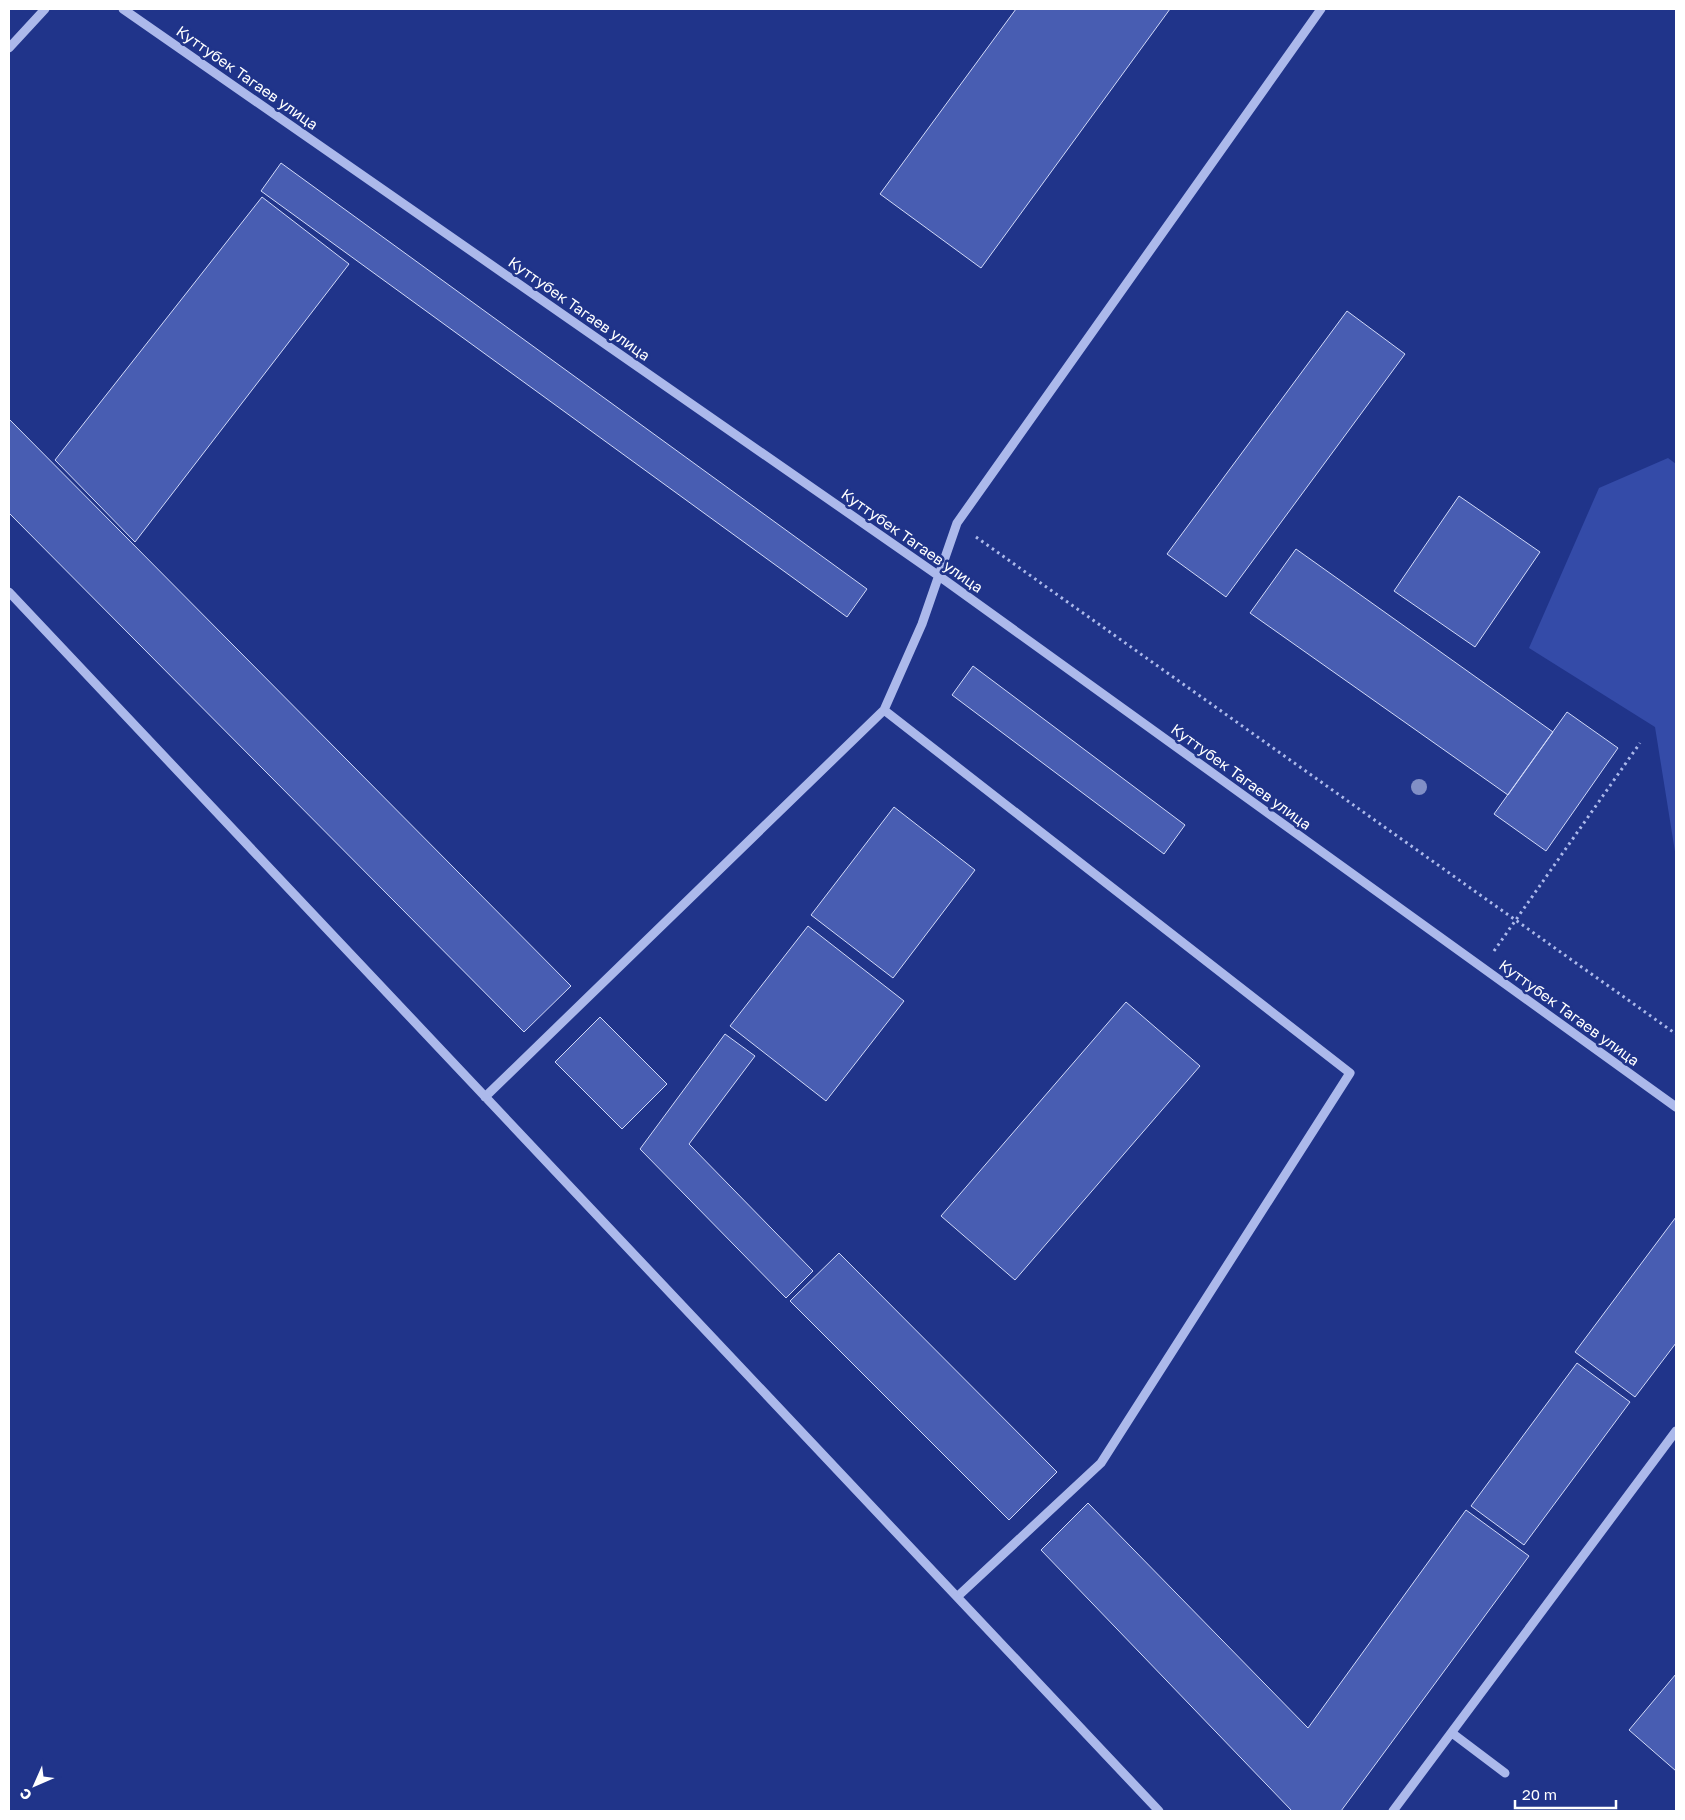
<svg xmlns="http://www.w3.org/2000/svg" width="1685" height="1820" viewBox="0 0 1685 1820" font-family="'Golos Text',sans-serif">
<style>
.green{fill:#344ba8}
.building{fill:#485db2;stroke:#d1d9f8}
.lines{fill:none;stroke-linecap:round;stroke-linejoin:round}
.path{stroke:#acb9eb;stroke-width:3;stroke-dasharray:2.5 4;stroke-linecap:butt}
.minor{stroke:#acb9eb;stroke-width:9}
.tree{fill:#818fc6}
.labels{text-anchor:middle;stroke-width:5;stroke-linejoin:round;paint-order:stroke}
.street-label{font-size:15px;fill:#fff;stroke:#20348a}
</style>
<rect width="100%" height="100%" fill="#20348a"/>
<path class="green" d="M 1668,458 L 1676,464 L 1676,858 L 1655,727 L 1529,648 L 1599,488 Z"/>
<path class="building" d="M 1016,9 L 1170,9 L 981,268 L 880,194 Z
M 281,163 L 867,589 L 847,617 L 261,191 Z
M 262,197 L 349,264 L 135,542 L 55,460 Z
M 1347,311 L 1405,354 L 1226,597 L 1167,554 Z
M 9,419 L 571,986 L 524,1032 L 9,513 Z
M 1459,496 L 1540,552 L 1475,647 L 1394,591 Z
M 1296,549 L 1553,732 L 1508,795 L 1250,613 Z
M 973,666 L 1185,825 L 1164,854 L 952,695 Z
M 1567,712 L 1618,748 L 1546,851 L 1494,814 Z
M 894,807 L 975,870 L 893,978 L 811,915 Z
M 808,926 L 904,1001 L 826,1101 L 730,1026 Z
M 1126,1002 L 1200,1066 L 1015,1280 L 941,1216 Z
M 600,1017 L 667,1084 L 622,1129 L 555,1062 Z
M 725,1034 L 755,1056 L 689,1144 L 813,1271 L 786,1298 L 640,1149 Z
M 1676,1217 L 1676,1343 L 1635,1397 L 1575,1352 Z
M 839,1253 L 1057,1472 L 1009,1520 L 790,1301 Z
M 1577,1363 L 1630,1402 L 1524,1545 L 1471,1506 Z
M 1088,1503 L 1308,1728 L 1466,1510 L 1529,1556 L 1341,1811 L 1292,1811 L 1041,1550 Z
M 1676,1674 L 1676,1771 L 1629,1730 Z"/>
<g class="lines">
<path class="path" d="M 976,537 L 1676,1034
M 1494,951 L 1640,743"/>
<path class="minor" d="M 123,9 L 939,576 L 1676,1107
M 9,48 L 45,9
M 9,592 L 1159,1811
M 884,710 L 922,624 L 957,523 L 1321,9
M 485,1097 L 884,710 L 1350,1073 L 1101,1463 L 957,1597
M 1452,1733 L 1505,1773
M 1393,1811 L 1676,1431"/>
</g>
<circle class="tree" cx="1419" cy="787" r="8"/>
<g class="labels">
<g class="street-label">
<text transform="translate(247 78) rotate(35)" y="5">Куттубек Тагаев улица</text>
<text transform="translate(579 309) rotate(35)" y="5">Куттубек Тагаев улица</text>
<text transform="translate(912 541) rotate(35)" y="5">Куттубек Тагаев улица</text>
<text transform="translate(1241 777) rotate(36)" y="5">Куттубек Тагаев улица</text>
<text transform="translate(1569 1013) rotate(36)" y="5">Куттубек Тагаев улица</text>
</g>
</g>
<rect width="1685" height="1820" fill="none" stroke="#ffffff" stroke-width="20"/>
<g transform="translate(35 1785) rotate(225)" stroke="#20348a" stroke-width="4" paint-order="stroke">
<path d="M0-4L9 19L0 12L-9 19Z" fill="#ffffff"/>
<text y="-8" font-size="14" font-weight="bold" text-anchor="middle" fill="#ffffff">С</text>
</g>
<path d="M1515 1800v8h101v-8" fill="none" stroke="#ffffff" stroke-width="2.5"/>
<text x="1522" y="1800" font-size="15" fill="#ffffff" stroke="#20348a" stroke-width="4" paint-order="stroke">20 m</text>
</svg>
